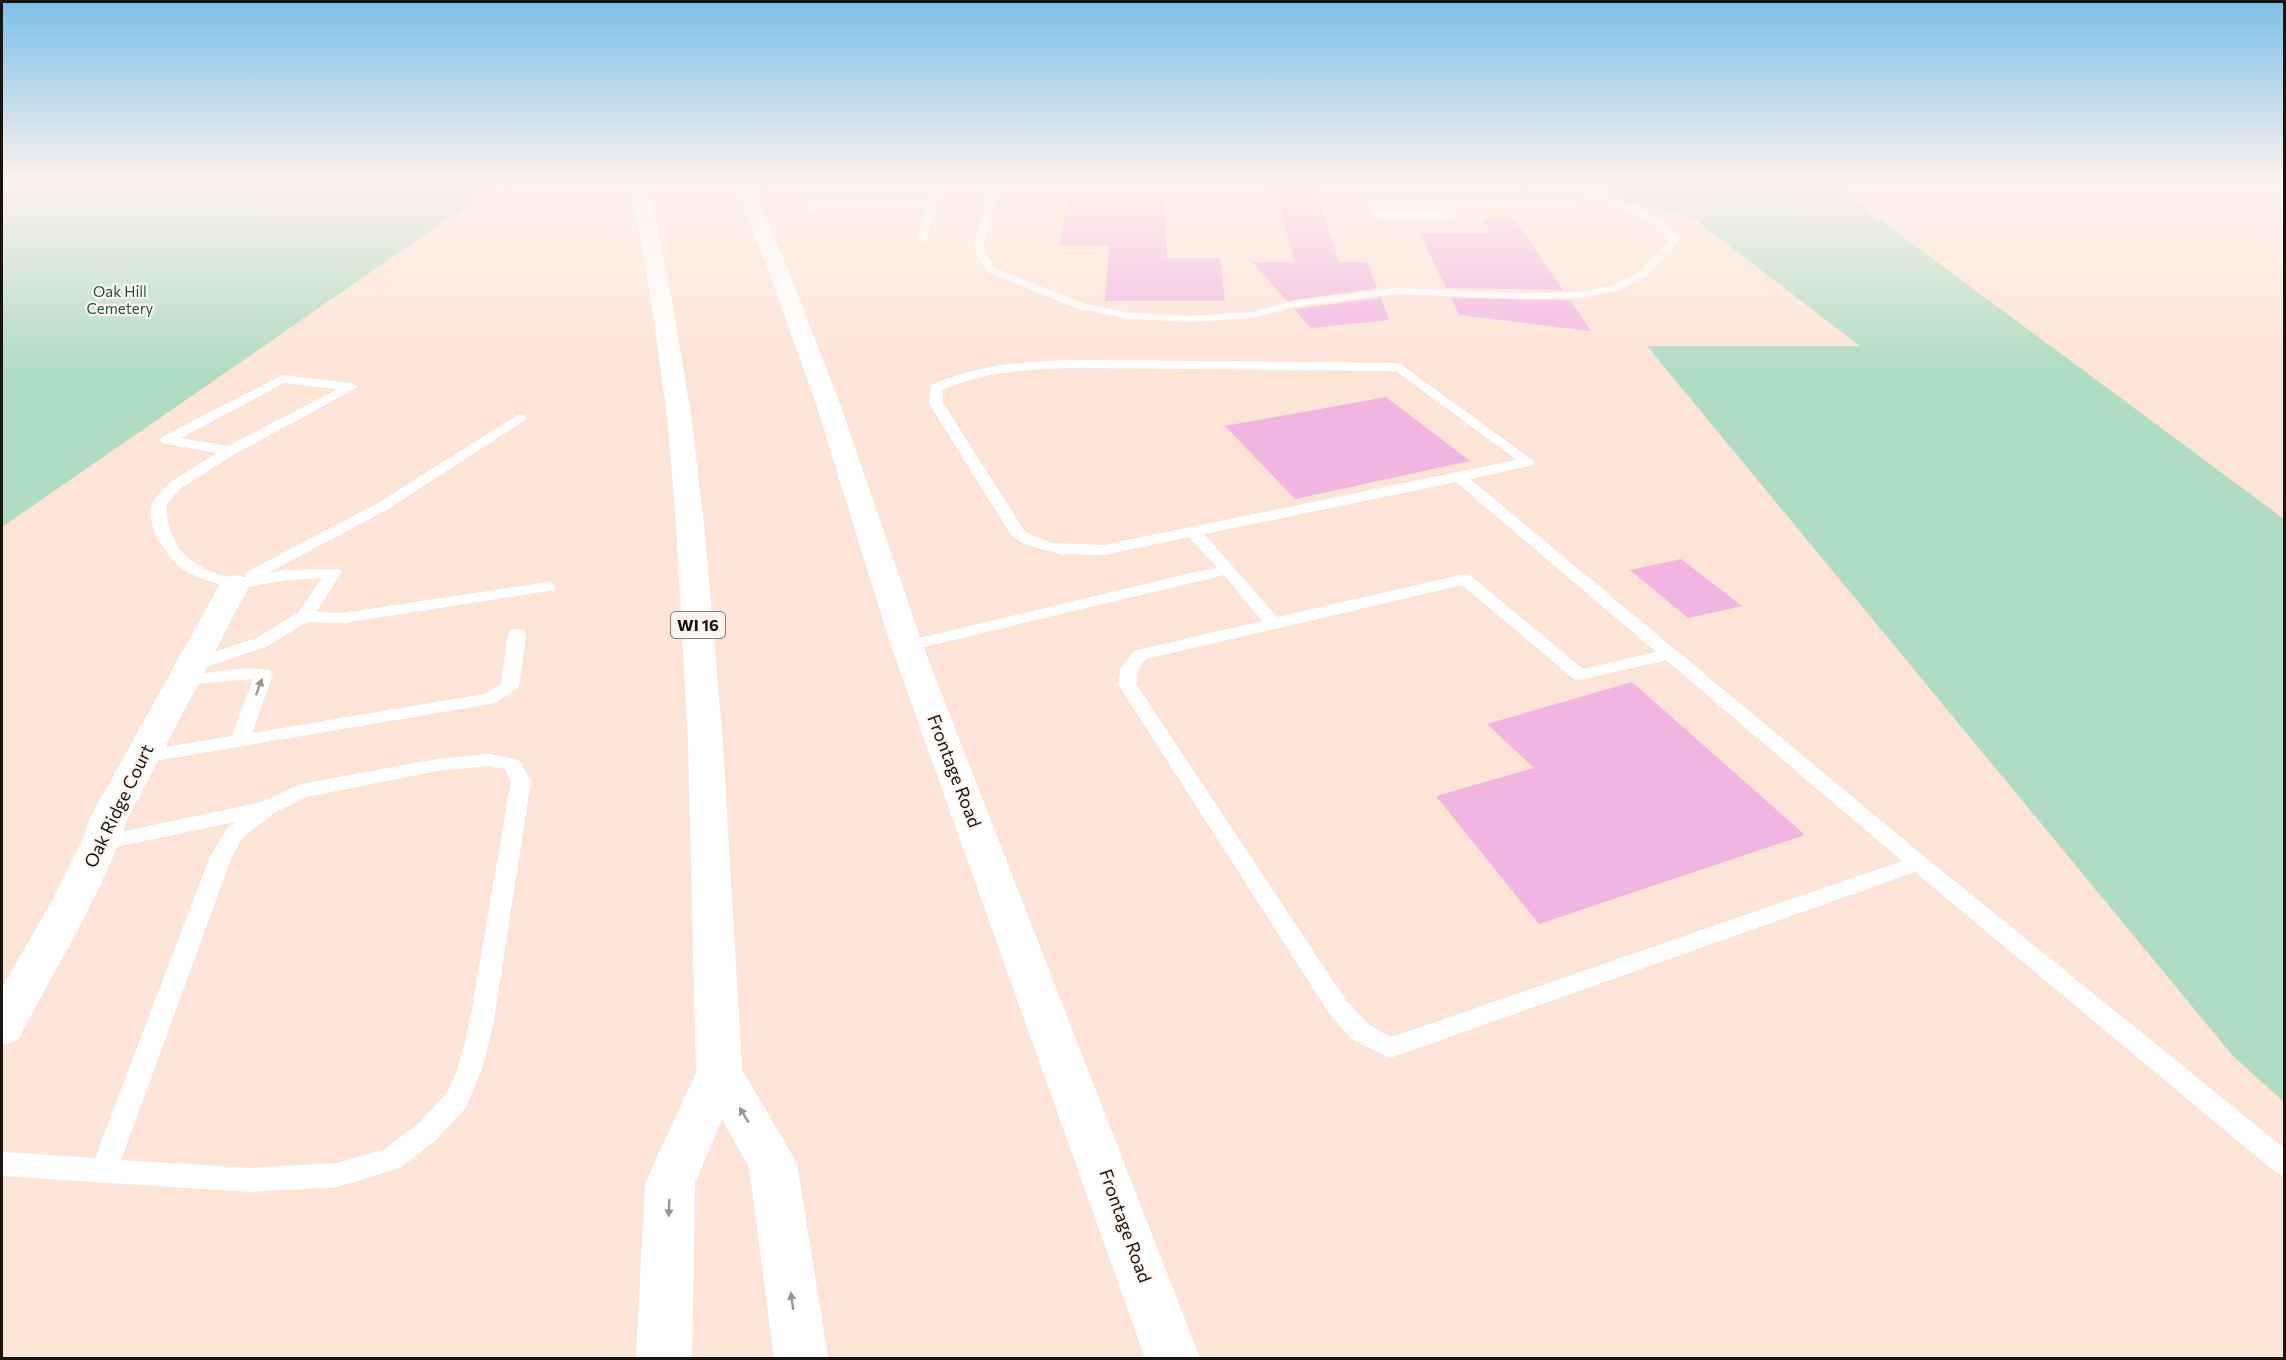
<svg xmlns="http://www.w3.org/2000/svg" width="2286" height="1360" viewBox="0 0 2286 1360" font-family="Commissioner,sans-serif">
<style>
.green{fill:#afdcc2}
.building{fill:#f2b5e2}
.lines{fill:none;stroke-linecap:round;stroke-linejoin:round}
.service{fill:#fff;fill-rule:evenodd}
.minor{fill:#fff;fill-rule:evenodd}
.trunk{fill:#fff;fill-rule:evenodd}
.oneway{fill:#999592}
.labels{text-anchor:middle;stroke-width:4.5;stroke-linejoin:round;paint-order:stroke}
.far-park-label{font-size:15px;fill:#1e543b;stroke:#fbf6f2}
.shield{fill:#fbf6f2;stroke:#605752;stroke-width:1.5}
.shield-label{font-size:16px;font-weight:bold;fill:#1d130d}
.street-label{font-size:18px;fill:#1d130d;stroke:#fbf6f2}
</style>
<rect width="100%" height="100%" fill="#fce4d6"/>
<path class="green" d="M 2,182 L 501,182 L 2,527 Z
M 1609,182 L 1829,182 L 2284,519 L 2284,1102 L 2233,1056 L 1647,346 L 1860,346 L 1693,218 L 1616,198 Z"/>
<path class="building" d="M 1274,182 L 1313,182 L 1339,262 L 1367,262 L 1377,288 L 1287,301 L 1252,262 L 1294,262 Z
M 1134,198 L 1164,198 L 1167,258 L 1220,258 L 1225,301 L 1105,301 L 1109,245 L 1059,245 L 1067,200 L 1134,200 Z
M 1482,219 L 1514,219 L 1563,290 L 1446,288 L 1419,233 L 1491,233 Z
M 1381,298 L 1389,320 L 1311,328 L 1294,309 Z
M 1451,298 L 1570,300 L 1591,331 L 1459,315 Z
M 1386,397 L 1470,461 L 1295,499 L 1225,426 Z
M 1681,559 L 1742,606 L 1688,618 L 1630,570 Z
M 1632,682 L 1805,835 L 1539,924 L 1436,796 L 1534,768 L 1487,724 Z"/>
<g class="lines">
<path class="service" d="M 822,182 L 944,182 L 946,184 L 941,187 L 826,185 Z
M 992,182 L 1001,182 L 1001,185 L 1093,185 L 1093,182 L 1103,182 L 1103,188 L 1098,191 L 999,191 L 984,244 L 986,254 L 995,268 L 1085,304 L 1130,313 L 1191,316 L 1252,312 L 1298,300 L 1397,288 L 1523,293 L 1579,292 L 1613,285 L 1638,273 L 1669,241 L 1667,234 L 1641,216 L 1596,200 L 1571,206 L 1451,206 L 1457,215 L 1452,218 L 1376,218 L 1371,215 L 1366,203 L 1371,200 L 1571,200 L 1586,197 L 1573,182 L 1582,182 C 1606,208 1665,204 1679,241 L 1646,277 L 1620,290 L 1579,298 L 1523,299 L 1397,294 L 1298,306 L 1252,318 L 1191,322 L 1130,319 L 1078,309 L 987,272 L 976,254 L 974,244 ZM 1377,206 L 1442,206 L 1446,212 L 1380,212 Z
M 937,192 L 942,195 L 927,239 L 922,242 L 917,239 L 928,207 L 809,210 L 804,207 L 809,204 L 930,201 L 934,193 Z
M 1075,360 L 1399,363 L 1535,462 L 1533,465 L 1470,479 L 1926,858 L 2284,1148 L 2284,1176 L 2275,1172 L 1915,872 L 1390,1058 L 1351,1039 L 1329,1013 L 1118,684 L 1121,668 L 1134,651 L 1262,621 L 1224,575 L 907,651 L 901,650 L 898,646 L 901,642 L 907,641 L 1217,567 L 1189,537 L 1104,555 L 1060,554 L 1024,544 L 1011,535 L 929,403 L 931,385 C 977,365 1025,361 1075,360 ZM 1075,368 L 1396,371 L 1517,460 L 1104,545 L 1051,543 L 1025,532 L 943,403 L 942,390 C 985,371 1029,369 1075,368 ZM 1456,482 L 1656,652 L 1583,669 L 1471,576 L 1465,574 L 1277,617 L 1204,534 ZM 1462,585 L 1574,679 L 1580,680 L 1666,660 L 1902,861 L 1392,1037 L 1369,1025 L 1345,999 L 1136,684 L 1139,668 L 1146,659 Z
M 282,375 L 352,383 L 358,387 L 235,454 L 181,488 L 166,505 C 167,519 169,533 177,545 C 189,565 224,581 246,577 L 245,575 L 247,572 L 378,503 L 519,414 L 524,415 L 526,418 L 524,421 L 388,509 L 268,573 L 287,570 L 340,569 L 342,572 L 316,612 L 343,613 L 548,582 L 554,584 L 556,587 L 554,590 L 343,623 L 307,622 L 268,646 L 197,670 L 185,670 L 182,666 L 185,662 L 256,638 L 298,613 L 322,578 L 287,580 L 235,589 L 229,587 C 216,583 201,579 189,573 C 169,563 142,522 153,501 L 171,482 L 217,453 L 162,443 L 160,440 L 162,437 ZM 284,383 L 338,389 L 228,446 L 181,438 Z
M 517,629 L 523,630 L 526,634 L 519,687 L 496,703 L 142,763 L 135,761 L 132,757 L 135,753 L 142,751 L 232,736 L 253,679 L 183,685 L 177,684 L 174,680 L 177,676 L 247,668 L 270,670 L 273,674 L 252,733 L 485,694 L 501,684 L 508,634 L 511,630 Z
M 489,754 L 519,760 L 531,781 L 493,1026 L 482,1068 L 466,1108 L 436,1140 L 400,1168 L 337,1187 L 251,1192 L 2,1176 L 2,1152 L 95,1158 L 209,859 L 227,828 L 235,822 L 100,850 L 93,848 L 90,843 L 93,838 L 262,802 L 301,784 L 437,759 ZM 489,766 L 505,769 L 511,781 L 469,1026 L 458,1068 L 447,1093 L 418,1124 L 383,1150 L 337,1163 L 251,1168 L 121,1160 L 231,859 L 242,838 L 274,813 L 306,797 L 437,771 Z"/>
<path class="minor" d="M 733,182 L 749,182 L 788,269 L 840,404 L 923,646 L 1200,1358 L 1145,1358 L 891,646 L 816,404 L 768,269 Z
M 235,575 L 246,578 L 250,584 L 128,818 C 101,896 56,967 18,1040 L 2,1045 L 2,988 L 53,899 L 81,843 L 90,818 L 220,584 L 224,578 Z"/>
<path class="trunk" d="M 628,182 L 644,182 L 651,198 L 673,306 L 691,415 L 704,524 L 723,743 L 742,1070 L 797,1163 L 828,1358 L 774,1358 L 749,1167 L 722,1120 L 695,1183 L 692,1358 L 636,1358 L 645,1183 L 696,1073 L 688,743 L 676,524 L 667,415 L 652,306 L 633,198 Z"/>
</g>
<defs><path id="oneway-solid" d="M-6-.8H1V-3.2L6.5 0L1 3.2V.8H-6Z" transform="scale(1.5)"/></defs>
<g class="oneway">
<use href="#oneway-solid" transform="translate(259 687) rotate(-70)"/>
<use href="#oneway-solid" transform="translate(744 1115) rotate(-121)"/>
<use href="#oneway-solid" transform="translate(669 1208) rotate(92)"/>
<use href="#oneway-solid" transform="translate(792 1301) rotate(-98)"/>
</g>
<linearGradient id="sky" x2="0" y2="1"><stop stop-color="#7bc0e7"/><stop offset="0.49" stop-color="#fef3ed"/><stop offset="1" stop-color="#fef3ed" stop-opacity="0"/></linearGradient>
<rect width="2286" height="373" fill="url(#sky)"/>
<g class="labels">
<g class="far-park-label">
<text x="120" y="297">Oak Hill<tspan x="120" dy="17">Cemetery</tspan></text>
</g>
<rect class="shield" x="671" y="612" width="54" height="26" rx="4.5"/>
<g class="shield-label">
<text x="698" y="631">WI 16</text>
</g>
<g class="street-label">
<text transform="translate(954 771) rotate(69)" y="6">Frontage Road</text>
<text transform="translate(119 806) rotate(-64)" y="6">Oak Ridge Court</text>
<text transform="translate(1125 1226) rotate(70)" y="6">Frontage Road</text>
</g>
</g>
<rect width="2286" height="1360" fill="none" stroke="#1d130d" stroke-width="6"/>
</svg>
